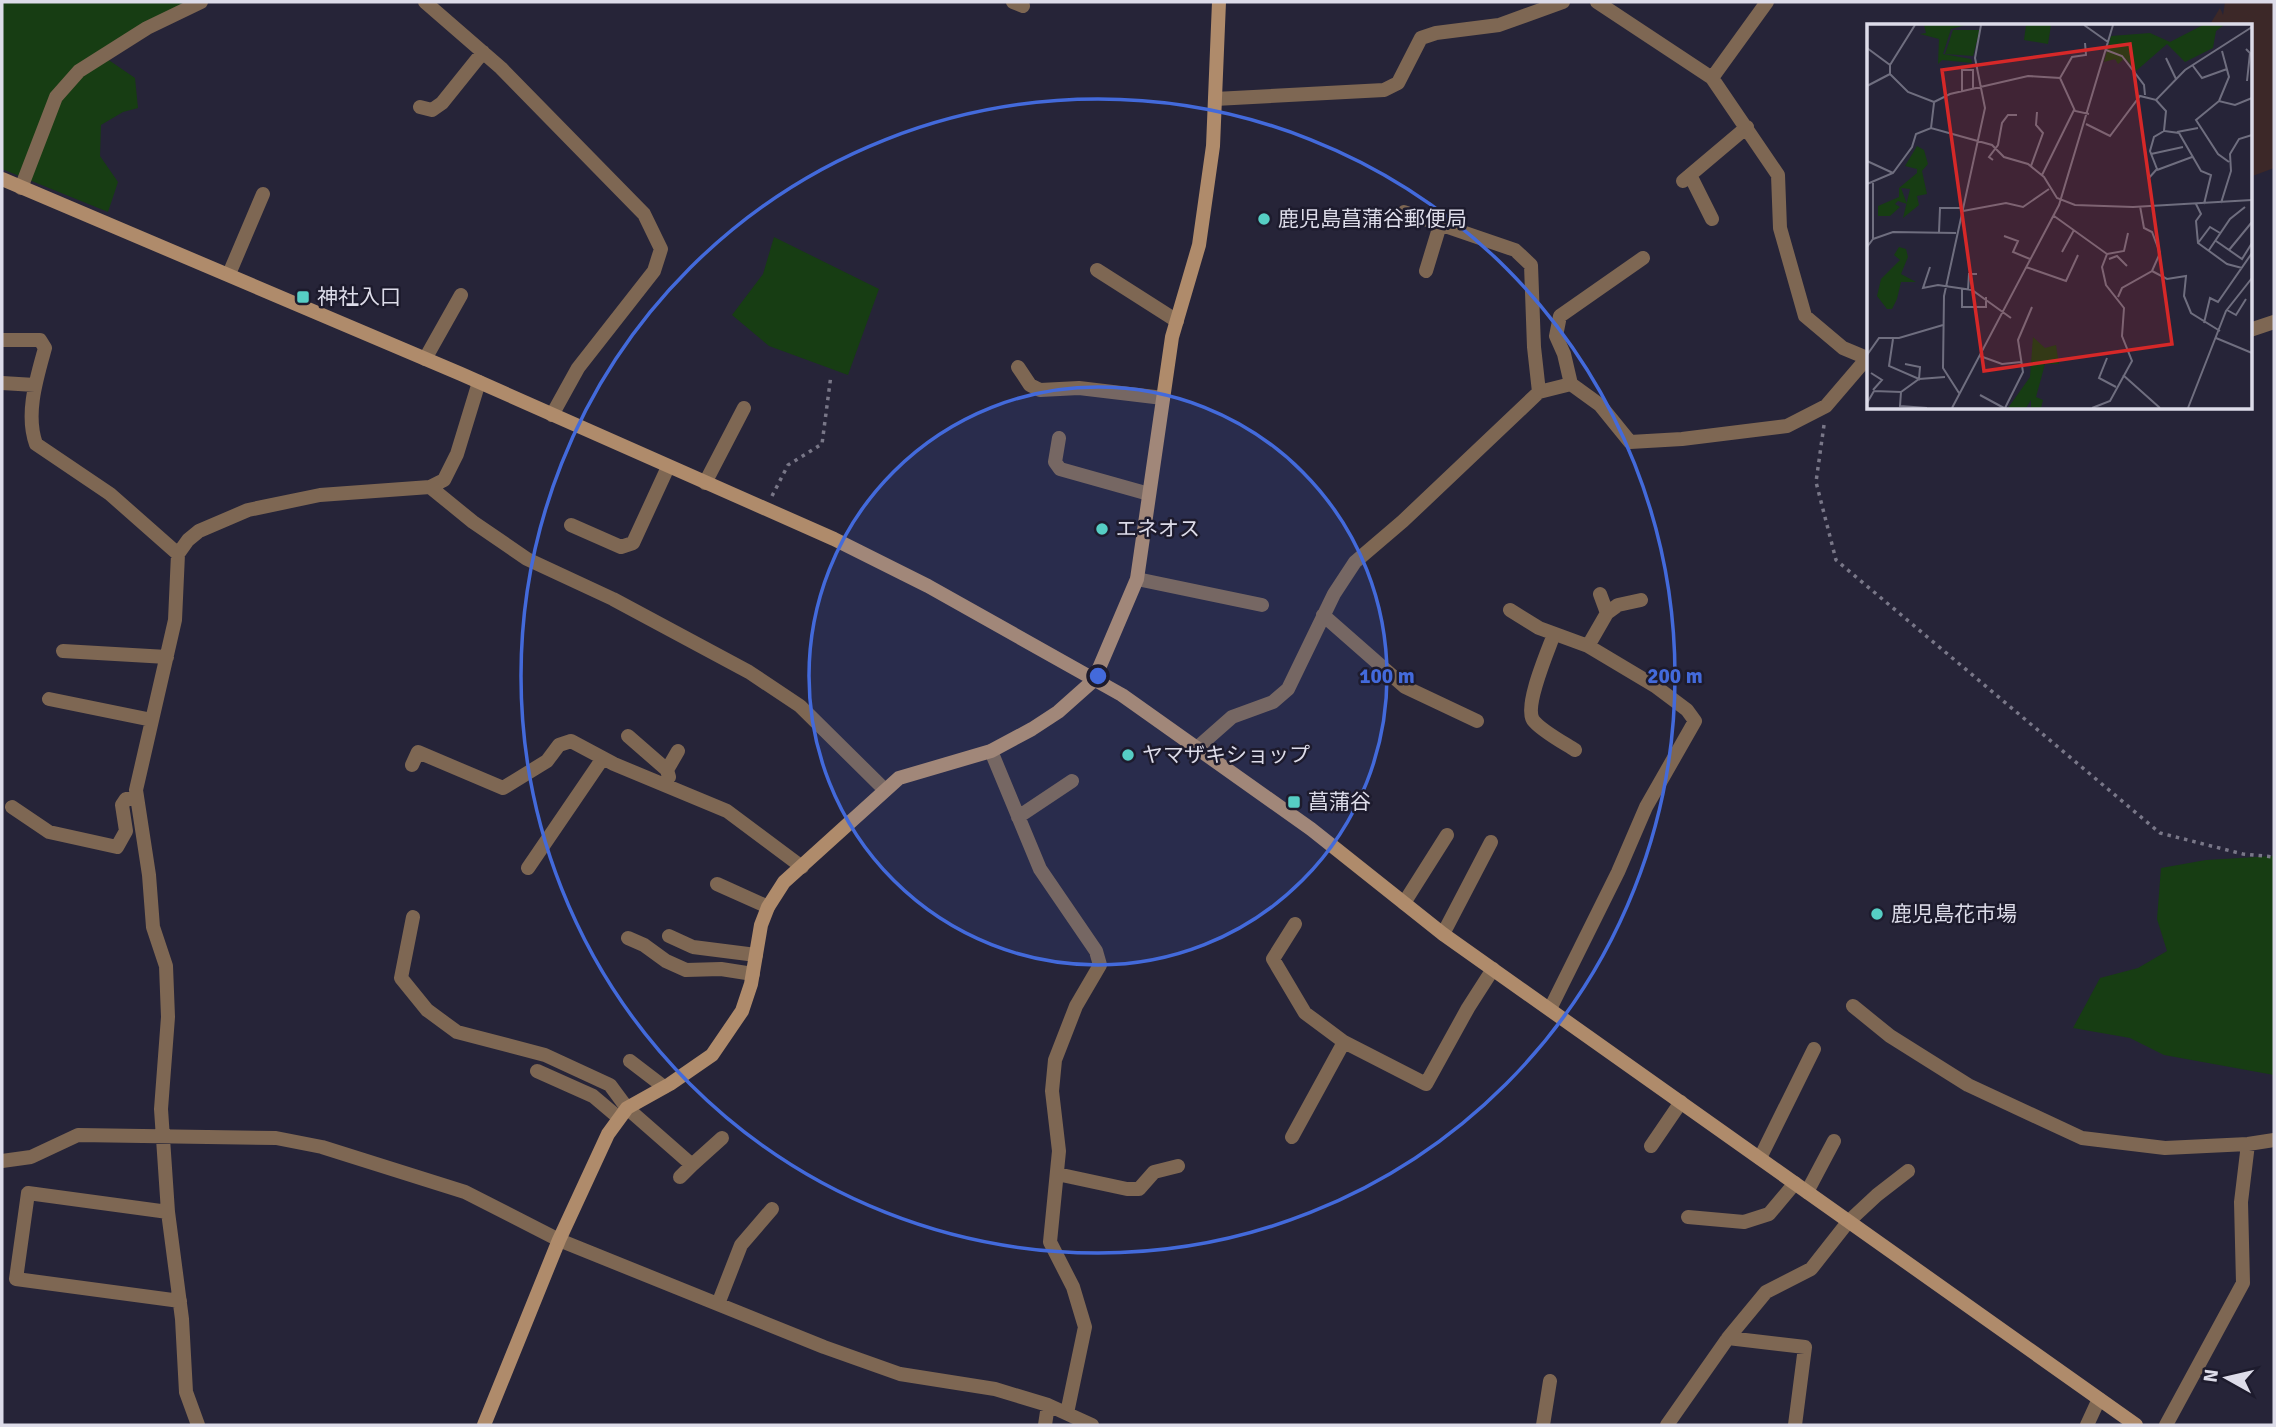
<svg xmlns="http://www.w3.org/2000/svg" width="2276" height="1427" viewBox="0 0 2276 1427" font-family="Signika,'Noto Sans JP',sans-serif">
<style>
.education{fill:#3c2828}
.green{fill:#173d13}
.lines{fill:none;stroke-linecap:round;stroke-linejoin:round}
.path{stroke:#797788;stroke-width:3.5;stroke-dasharray:3.5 5;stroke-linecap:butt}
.street{stroke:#7e6753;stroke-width:14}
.secondary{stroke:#af8b6b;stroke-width:14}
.ring{fill:none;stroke:#436adb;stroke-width:3.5}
.poi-dot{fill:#56cec4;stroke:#1d1b2d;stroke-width:2.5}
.labels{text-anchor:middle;stroke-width:5;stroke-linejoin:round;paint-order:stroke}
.poi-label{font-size:21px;fill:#dddce9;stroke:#1d1b2d;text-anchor:start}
.inset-road{fill:none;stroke:#6f6e7f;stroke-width:2}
.view{fill:#d62828;fill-opacity:0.15;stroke:#d62828;stroke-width:3.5}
.inset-edge{fill:none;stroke:#dddce9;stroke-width:3.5}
.centre{fill:#436adb;stroke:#1d1b2d;stroke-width:3.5}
.ring-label{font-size:21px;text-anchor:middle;font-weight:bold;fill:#436adb;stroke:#1d1b2d;stroke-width:5;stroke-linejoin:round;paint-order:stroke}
</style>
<rect width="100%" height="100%" fill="#262438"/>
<path class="education" d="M 2225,2 L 2274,2 L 2274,168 L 2250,177 L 2250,26 L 2209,26 L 2220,8 L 2223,15 Z"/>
<path class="green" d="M 2,2 L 185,2 L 97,52 L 135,78 L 138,108 L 123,112 L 101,125 L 100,156 L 118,182 L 108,212 L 2,169 Z
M 774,237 L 879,289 L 848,375 L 769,346 L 732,315 L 763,274 Z
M 2274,856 L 2274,1075 L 2164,1055 L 2130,1038 L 2073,1028 L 2100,978 L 2138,968 L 2167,951 L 2157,919 L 2161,868 L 2206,860 Z"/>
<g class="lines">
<path class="path" d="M 1824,425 L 1816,482 L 1836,560 L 2160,833 L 2243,854 L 2274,857
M 772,496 L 788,465 L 822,444 L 831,375"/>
<path class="street" d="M 425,2 L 501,68 L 644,214 L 661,249 L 654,271 L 578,368 L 552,415
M 1013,2 L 1023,6
M 1597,2 L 1712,78 L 1778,175 L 1780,228 L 1805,316 L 1843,348 L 1867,358
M 1712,78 L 1767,2
M 1215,99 L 1384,90 L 1398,83 L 1421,38 L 1436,33 L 1499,25 L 1563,2
M 420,107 L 432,110 L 442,103 L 483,52
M 1690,175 L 1712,219
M 1683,181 L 1747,127
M 21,188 L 56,97 L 79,71 L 147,28 L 201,2
M 1404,212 L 1515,250 L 1531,265 L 1534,347 L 1539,392
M 1097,270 L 1177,321
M 1426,271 L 1440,225
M 229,274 L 263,194
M 2250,330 L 2274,322
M 2,340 L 40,340 L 45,348 C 37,377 25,414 36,444 L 110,494 L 178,554
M 425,359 L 461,295
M 1018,367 L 1030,385 L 1040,390 L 1079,388 L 1163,398
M 2,383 L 35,385
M 1571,384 L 1564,354 L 1556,336 L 1560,316 L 1643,258
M 1059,438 L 1055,462 L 1060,469 L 1149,494
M 705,483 L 744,408
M 430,487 L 473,522 L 527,559 L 613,599 L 749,672 L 800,706 L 885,790
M 571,525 L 621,547 L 633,543 L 668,467
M 1137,579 L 1262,605
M 1510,610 L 1539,628 L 1588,646 L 1655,686 L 1687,710 L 1695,721 L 1646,807 L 1618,872 L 1550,1009
M 1607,613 L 1618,605 L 1641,600
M 1323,615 L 1405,687 L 1477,721
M 1554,634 C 1548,651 1524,705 1533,720 C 1540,730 1564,743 1575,750
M 1588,646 L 1607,613 L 1600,594
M 63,651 L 167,657
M 49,699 L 152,720
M 628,736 L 667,770
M 1198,747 L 1232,717 L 1273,702 L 1288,689 L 1334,594 L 1355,562 L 1403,521 L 1539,392 L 1571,384 L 1600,405 L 1630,442 L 1682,439 L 1787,426 L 1826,406 L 1868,357
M 991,751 L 1040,869 L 1096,951 L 1100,965 L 1076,1006 L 1055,1060 L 1052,1091 L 1059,1151 L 1050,1242 L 1073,1287 L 1085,1327 L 1067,1413
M 412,765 L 418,752 L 503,788 L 547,761 L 559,745 L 571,741 L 614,764 L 727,811 L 802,867
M 669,777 L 667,770 L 678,751
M 12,807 L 49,832 L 117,847 L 126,831 L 122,805 L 126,799 L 137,798
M 1018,817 L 1072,781
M 528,868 L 603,758
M 717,884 L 768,907
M 1404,903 L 1447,835
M 413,917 L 401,978 L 427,1010 L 457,1032 L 545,1055 L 610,1085 L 627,1108 L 692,1165 L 722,1138
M 1295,924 L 1273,959 L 1305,1013 L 1344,1042
M 1443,934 L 1491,842
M 669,936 L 693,947 L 756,955
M 628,938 L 644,945 L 666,961 L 686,970 L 721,969 L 753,974
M 1853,1006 L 1890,1036 L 1968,1085 L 2082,1138 L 2165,1148 L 2248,1144 L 2274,1140
M 630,1061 L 664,1087
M 537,1071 L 593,1096 L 619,1118
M 1292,1137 L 1344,1042 L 1426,1084 L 1468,1008 L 1493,969
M 1651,1146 L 1681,1102
M 1760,1158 L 1814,1049
M 2,1161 L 31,1157 L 78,1135 L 276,1138 L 322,1147 L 465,1192 L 559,1240 L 824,1347 L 900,1374 L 995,1389 L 1048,1405 L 1092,1425
M 1057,1174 L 1127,1189 L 1139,1189 L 1154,1172 L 1178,1166
M 680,1177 L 692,1165
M 1807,1192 L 1834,1141
M 168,1212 L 28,1193 L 16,1279 L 180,1301
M 1688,1217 L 1744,1222 L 1769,1214 L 1795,1183
M 718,1304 L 741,1245 L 772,1209
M 1728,1338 L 1805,1347 L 1795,1425
M 198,1425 L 186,1392 L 182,1319 L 168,1212 L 161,1109 L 168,1017 L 166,966 L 153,927 L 149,875 L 136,790 L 175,620 L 178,554 L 188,540 L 199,531 L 248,510 L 320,495 L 430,487 L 444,480 L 457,454 L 479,382
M 1045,1425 L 1048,1405
M 1543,1425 L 1550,1381
M 1667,1425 L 1728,1338 L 1766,1292 L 1811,1269 L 1848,1222 L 1877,1195 L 1908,1171
M 2087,1425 L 2099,1399
M 2166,1425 L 2243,1283 L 2241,1202 L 2248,1144"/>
<path class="secondary" d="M 2,179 L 461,374 L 834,539 L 928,586 L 1122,695 L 1311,829 L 1443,934 L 2136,1425
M 484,1425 L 559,1240 L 608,1134 L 627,1108 L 670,1084 L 712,1055 L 742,1011 L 751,984 L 761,925 L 768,907 L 784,882 L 899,778 L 991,751 L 1032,729 L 1058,712 L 1094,680 L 1137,579 L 1172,337 L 1199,245 L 1213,146 L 1219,2"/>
</g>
<circle cx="1098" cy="676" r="289" fill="#436adb" fill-opacity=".12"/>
<g class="ring">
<circle cx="1098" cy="676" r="289"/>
<circle cx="1098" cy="676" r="577"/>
</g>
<g class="poi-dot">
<circle cx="1264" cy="219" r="7"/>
<rect x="296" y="290" width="14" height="14" rx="3.5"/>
<circle cx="1102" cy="529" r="7"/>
<circle cx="1128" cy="755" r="7"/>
<rect x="1287" y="795" width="14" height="14" rx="3.5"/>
<circle cx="1877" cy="914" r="7"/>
</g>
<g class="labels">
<g class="poi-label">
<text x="1278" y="226">鹿児島菖蒲谷郵便局</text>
<text x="317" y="304">神社入口</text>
<text x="1116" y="536">エネオス</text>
<text x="1142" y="762">ヤマザキショップ</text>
<text x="1308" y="809">菖蒲谷</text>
<text x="1891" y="921">鹿児島花市場</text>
</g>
</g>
<g transform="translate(1867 24)">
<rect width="385" height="385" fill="#262438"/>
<path d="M 57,1 L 99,1 L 84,5 L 76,30 L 104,35 L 105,39 L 75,36 L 71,40 L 72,15 L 53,10 L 59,9 ZM 159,1 L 184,1 L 181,20 L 157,16 ZM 336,1 L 357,1 L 349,7 L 346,24 L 318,38 L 300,20 L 269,47 L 258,34 L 251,40 L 248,35 L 237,38 L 244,12 L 283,9 L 303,18 ZM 86,6 L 113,6 L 106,32 L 78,30 ZM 50,122 L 57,126 L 61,140 L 55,147 L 60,170 L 50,172 L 52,181 L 36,194 L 43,165 L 34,164 L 40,180 L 31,177 L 28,180 L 33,183 L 23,192 L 11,192 L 11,182 L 32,173 L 32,164 L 50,149 L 50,145 L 38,142 ZM 32,223 L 39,225 L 41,233 L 34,250 L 49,258 L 34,258 L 30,275 L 25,285 L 20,285 L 10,272 L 14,255 L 33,236 L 27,231 ZM 166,313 L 178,324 L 189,321 L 192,340 L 178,340 L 169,373 L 176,376 L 174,384 L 164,384 L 164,376 L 159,384 L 141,384 L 163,353 Z" fill="#173d13"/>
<path class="inset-road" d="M 217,1 L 241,18M 0,24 L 23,41 L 23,50 L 41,68 L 67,78M 379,25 L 383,29 L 380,57M 239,26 L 255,32 L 277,61 L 278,71M 299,34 L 309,55M 23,41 L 48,1M 326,42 L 335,54 L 360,45M 193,54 L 205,33 L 219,31 L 218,19M 0,62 L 23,50M 95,68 L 95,46 L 106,46 L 106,65M 289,76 L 299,87 L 297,107 L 312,109 L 334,147 L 344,151 L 337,180M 352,77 L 362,53 L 355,27M 67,78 L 83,70 L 161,52 L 193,54 L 208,87 L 222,90M 219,100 L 243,112 L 273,72 L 289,76 L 318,46 L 385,3M 64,104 L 67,79M 310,108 L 331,104M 284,130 L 316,123M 126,136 L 122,133 L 131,121 L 135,99 L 141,91 L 150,91M 0,137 L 26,149M 362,138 L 351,130 L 329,96 L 352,77 L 368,81 L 385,74M 164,142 L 176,109 L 169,101 L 170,88M 290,146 L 325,133M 175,151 L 207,86M 281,155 L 290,145 L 283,127 L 287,113 L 297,107M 0,160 L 26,149 L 45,123 L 49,110 L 64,104 L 125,121 L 137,133 L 161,140 L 177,153 L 190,174 L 208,181 L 266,183 L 385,176M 354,179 L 364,147 L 363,130 L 372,115 L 385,111M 329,180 L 334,190 L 329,197 L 331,219 L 360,240 L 375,244M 96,187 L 139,179 L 156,183 L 182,165M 187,192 L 240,230 L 235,243 L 239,261 L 257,284 L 255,312 L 265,337 L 243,377 L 225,384M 72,208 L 73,184 L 97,184M 137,212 L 151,217 L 146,228 L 163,235M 6,215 L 26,208 L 89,209M 349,217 L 375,235 L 385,219M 331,219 L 343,203 L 353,209M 0,223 L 6,215 L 6,159M 342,226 L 363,195 L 378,183M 362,226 L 385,198M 195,228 L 207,206M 240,230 L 257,227 L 261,209M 242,235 L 250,232 L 260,242M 63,243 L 56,264 L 71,261 L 105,266 L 144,294M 159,243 L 199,257 L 211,231M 285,247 L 300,255 L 319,252 L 317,272 L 324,289 L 353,307M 95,265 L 95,283 L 119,283 L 119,273M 101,266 L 102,250 L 110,250M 251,273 L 255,264 L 285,247 L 293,229 L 285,208 L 277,204 L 273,182M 360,286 L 369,291 L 379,275M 337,299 L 343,274 L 351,278 L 385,229M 349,314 L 385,329M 26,315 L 22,342 L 52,355 L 53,343 L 38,340M 0,331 L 12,314 L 32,314 L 76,301M 113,332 L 135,340 L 154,338M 240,334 L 232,354 L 249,363M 4,349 L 15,356 L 6,366M 256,351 L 293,384M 34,368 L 33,382 L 60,384M 92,369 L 76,344 L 77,272 L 118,84 L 108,34 L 114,1M 113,371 L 137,384M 0,379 L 7,367 L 34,368 L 52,355 L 78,353M 85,384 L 192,181 L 246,1M 138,384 L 156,348 L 151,316 L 165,283M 321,384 L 359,287 L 385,254"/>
<path class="view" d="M 263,20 L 305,320 L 117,347 L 75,46 Z"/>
<rect width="385" height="385" class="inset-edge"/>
</g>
<circle cx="1098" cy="676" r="10" class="centre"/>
<g class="ring-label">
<text x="1387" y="683">100 m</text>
<text x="1675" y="683">200 m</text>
</g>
<rect width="2276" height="1427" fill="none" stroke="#dddce9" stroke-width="7"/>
<g transform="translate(2227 1378) rotate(278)" stroke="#1d1b2d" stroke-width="5" paint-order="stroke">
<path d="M0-5L12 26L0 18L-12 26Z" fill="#dddce9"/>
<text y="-10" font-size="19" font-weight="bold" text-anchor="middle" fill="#dddce9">N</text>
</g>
</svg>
